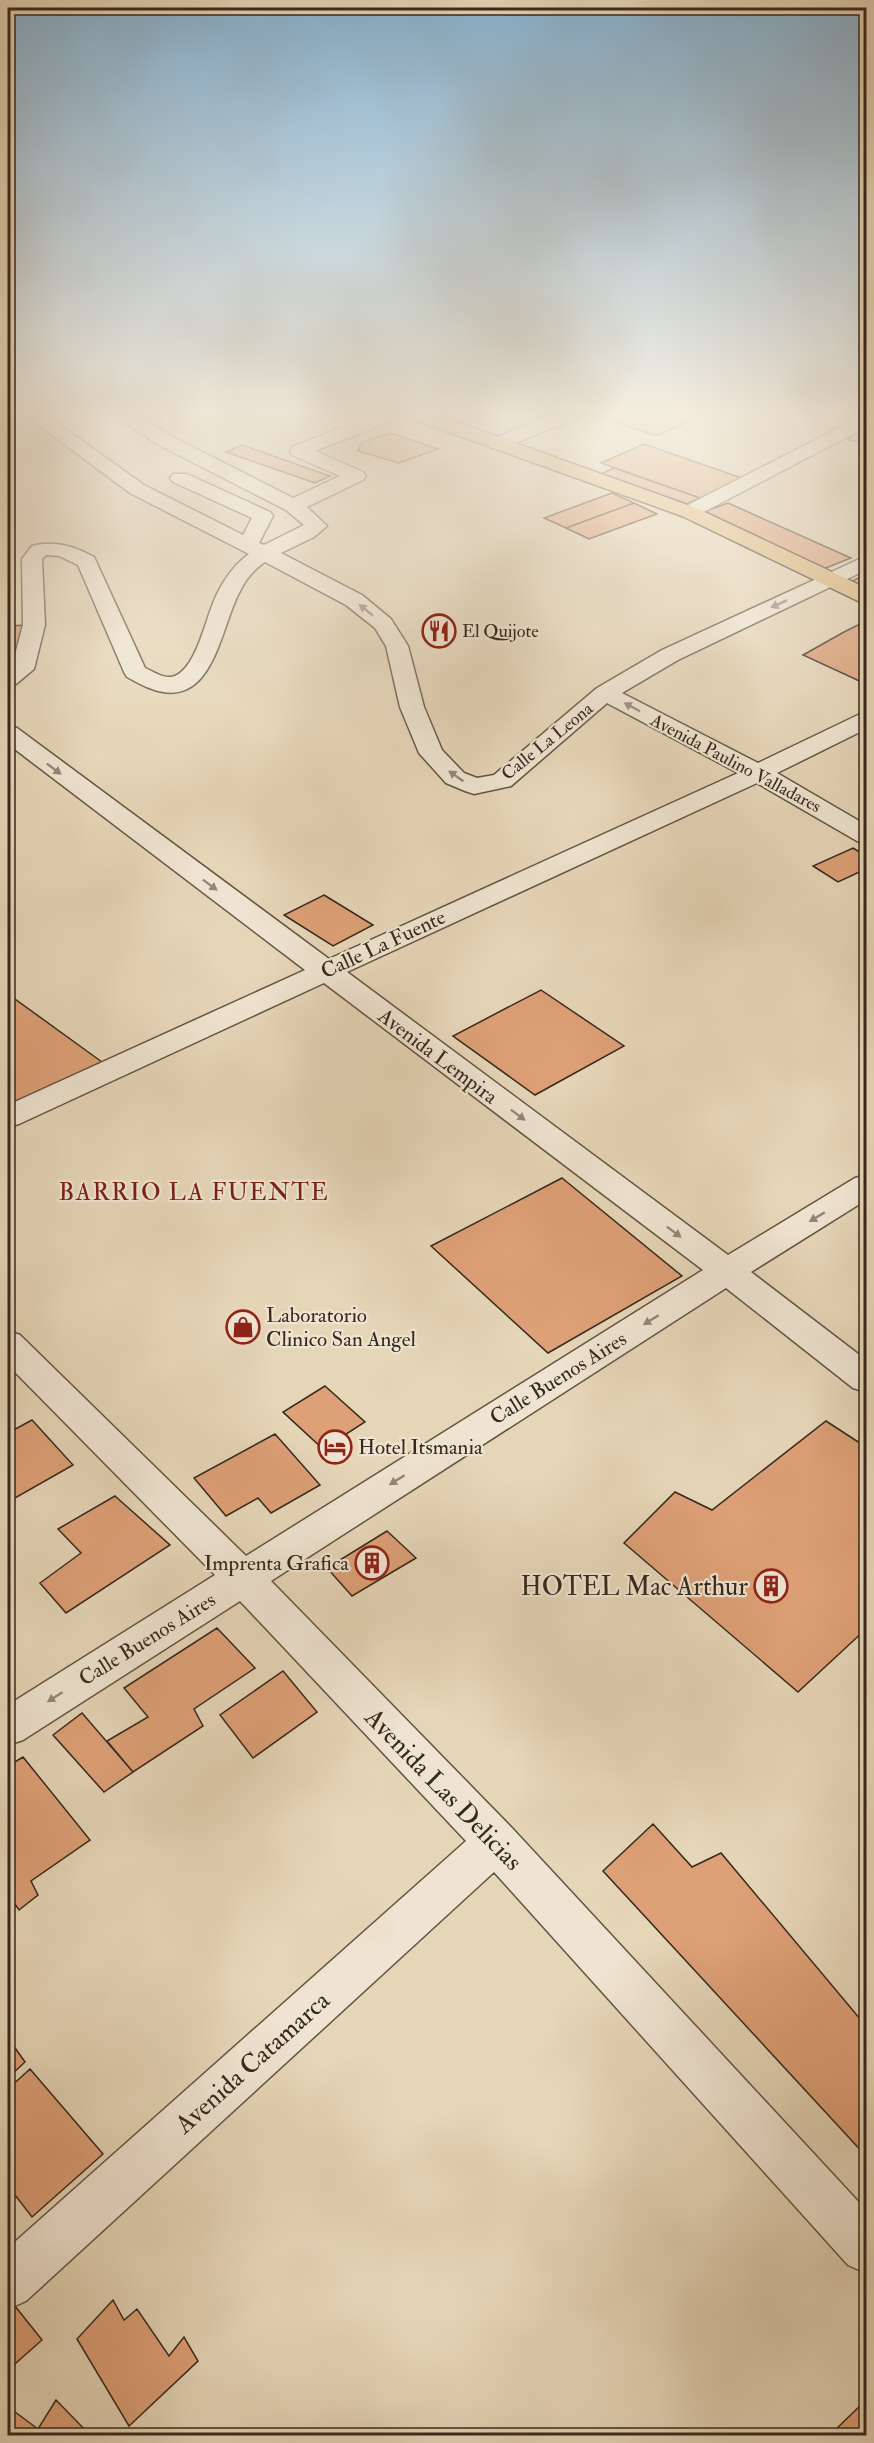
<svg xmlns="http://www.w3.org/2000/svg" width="874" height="2443" viewBox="0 0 874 2443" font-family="'IM FELL Double Pica',serif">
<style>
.building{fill:#dea077;stroke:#36281d;stroke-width:1.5}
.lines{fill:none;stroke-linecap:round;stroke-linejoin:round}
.minor-casing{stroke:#625444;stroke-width:3}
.major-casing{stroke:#36281d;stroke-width:3}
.minor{fill:#efe4d1;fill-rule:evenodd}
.major{fill:#e3bb7c;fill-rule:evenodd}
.oneway{fill:#928677}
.labels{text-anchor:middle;stroke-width:4.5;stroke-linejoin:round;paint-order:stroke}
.far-poi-label{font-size:18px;fill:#36281d;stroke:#efe4d1;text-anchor:start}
.far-street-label{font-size:18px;fill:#36281d;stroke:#efe4d1}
.street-label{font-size:21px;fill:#36281d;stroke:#efe4d1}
.poi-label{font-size:21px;fill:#36281d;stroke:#efe4d1;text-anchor:start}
.quarter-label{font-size:24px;letter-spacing:1.5px;fill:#7a1f14;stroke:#efe4d1}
.near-poi-label{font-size:26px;fill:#36281d;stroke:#efe4d1;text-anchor:end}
.near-street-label{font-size:26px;fill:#36281d;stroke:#efe4d1}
</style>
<rect width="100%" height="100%" fill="#e6d6b8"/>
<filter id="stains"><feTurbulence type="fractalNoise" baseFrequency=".00333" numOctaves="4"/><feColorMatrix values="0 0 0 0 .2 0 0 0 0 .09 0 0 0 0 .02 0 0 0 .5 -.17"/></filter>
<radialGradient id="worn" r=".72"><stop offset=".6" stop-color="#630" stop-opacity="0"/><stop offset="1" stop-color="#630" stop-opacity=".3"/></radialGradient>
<path class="building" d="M 431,410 L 482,410 L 490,413 L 465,423 Z
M 604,410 L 715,410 L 656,436 L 595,415 Z
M 866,428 L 866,445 L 847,439 Z
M 390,433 L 438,449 L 399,463 L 358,451 L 361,443 Z
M 644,444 L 742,478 L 700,498 L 601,463 Z
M 242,445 L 330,476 L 315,483 L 226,452 Z
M 614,468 L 700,498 L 687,504 L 601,474 Z
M 612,493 L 634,503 L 566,528 L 544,518 Z
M 634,503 L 657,514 L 589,539 L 566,528 Z
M 728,503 L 851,558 L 821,570 L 698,514 Z
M 866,575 L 866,587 L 852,581 Z
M 866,621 L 866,684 L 803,655 L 844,632 Z
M 27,625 L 19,654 L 8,655 L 8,626 Z
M 853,848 L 866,856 L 866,869 L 838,882 L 813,866 Z
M 324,895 L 373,925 L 333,946 L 284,915 Z
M 541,990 L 624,1046 L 535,1095 L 453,1036 Z
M 8,994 L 102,1062 L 8,1107 Z
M 562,1178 L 682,1276 L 548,1353 L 431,1246 Z
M 325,1386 L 365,1422 L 323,1449 L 283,1412 Z
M 32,1420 L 73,1465 L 8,1502 L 8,1433 Z
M 826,1421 L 866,1447 L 866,1629 L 798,1692 L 624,1543 L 675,1492 L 712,1510 Z
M 275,1434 L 320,1485 L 271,1513 L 258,1498 L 226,1516 L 194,1478 Z
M 115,1496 L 170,1545 L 66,1613 L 40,1583 L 81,1553 L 58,1529 Z
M 387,1531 L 416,1558 L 352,1596 L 327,1568 Z
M 217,1628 L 255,1668 L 194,1709 L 203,1726 L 133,1772 L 107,1741 L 148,1717 L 124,1688 Z
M 283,1671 L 317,1712 L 253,1758 L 220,1715 Z
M 82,1713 L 133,1772 L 104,1792 L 53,1735 Z
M 23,1757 L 90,1840 L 31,1881 L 38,1895 L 19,1910 L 8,1894 L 8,1766 Z
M 653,1824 L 692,1867 L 721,1853 L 866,2026 L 866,2156 L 603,1871 Z
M 8,2038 L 25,2062 L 8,2078 Z
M 30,2069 L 103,2154 L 32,2217 L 8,2186 L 8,2089 Z
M 113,2300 L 124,2320 L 137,2309 L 169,2356 L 184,2337 L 198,2361 L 129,2426 L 77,2339 Z
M 11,2301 L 42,2340 L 8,2370 L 8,2305 Z
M 56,2400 L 91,2436 L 8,2436 L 8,2421 L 15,2412 L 38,2429 Z
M 866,2400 L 866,2436 L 829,2436 Z"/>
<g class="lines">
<g class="minor-casing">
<path id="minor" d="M 18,410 L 39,410 L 144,485 L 243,535 L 252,518 L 173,482 L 170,478 L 173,474 L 187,474 L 270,512 L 273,516 L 259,543 L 264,545 L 304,525 L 286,510 L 159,445 L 106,410 L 129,410 L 173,437 L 293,498 L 340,476 L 292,455 L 290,451 L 292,447 L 386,410 L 413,410 L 410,414 L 315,451 L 363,472 L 366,476 L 363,480 L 307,507 L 327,526 L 314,537 L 281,553 L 362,595 L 391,619 L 408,646 L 424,707 L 442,750 L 464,773 L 477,778 L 494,775 L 597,688 L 662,650 L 866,556 L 866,570 L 678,660 L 622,693 L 758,763 L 858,715 L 866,713 L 866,729 L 777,773 L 866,825 L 866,843 L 857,841 L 757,783 L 347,972 L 728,1255 L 855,1178 L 866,1175 L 866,1200 L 751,1272 L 866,1360 L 866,1392 L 853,1388 L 726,1288 L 271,1581 L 512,1828 L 866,2210 L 866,2273 L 848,2265 L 494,1872 L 26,2301 L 8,2309 L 8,2248 L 466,1841 L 240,1601 L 23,1740 L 8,1745 L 8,1705 L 215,1575 L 8,1365 L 8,1331 L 20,1335 L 246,1556 L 703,1270 L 324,983 L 19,1124 L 8,1127 L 8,1105 L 305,970 L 8,744 L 8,726 L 17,728 L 329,959 L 738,773 L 607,703 L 511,786 L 474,794 L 465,791 L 446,783 L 419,753 L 400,707 L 386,646 L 375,628 L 346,605 L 265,562 C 253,570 245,580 239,593 C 220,629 213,711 152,689 C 143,686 135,681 127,677 L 124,672 L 78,565 L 59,556 L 46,555 L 42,559 L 45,625 L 34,669 L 16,684 L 8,686 L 8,669 L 12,666 L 23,625 L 22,559 L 32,546 C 54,540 75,546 94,557 L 145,668 C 154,672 165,680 175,676 C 198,666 206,615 217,594 C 225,578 235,564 249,554 L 130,493 Z
M 561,410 L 587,410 L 584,414 L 505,448 L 491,448 L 489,444 L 491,440 Z
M 866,414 L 866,427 L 696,516 L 682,516 L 679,512 L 682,508 Z"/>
</g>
<g class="major-casing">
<path id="major" d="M 395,410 L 423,410 L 696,508 L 866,588 L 866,602 L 858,601 L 682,516 L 398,414 Z
M 838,410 L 866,411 L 866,422 L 841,414 Z"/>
</g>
<use href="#minor" class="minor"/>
<use href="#major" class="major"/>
</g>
<defs><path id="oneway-solid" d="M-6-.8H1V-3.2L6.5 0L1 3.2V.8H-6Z" transform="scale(1.5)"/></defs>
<g class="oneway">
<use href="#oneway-solid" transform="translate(779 604) rotate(155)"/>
<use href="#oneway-solid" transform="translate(366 610) rotate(-141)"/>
<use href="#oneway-solid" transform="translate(632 707) rotate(-152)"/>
<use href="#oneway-solid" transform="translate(54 769) rotate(37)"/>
<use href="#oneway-solid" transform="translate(456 776) rotate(-145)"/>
<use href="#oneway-solid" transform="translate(210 885) rotate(37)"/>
<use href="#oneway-solid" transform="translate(518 1115) rotate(37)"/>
<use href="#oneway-solid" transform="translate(817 1217) rotate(149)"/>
<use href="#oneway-solid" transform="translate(674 1232) rotate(37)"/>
<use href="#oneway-solid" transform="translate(651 1320) rotate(148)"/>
<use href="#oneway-solid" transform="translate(397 1480) rotate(148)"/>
<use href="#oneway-solid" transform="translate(55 1697) rotate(148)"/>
</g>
<linearGradient id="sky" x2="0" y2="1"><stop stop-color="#89b5d5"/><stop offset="0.55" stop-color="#f4eddf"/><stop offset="1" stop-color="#f4eddf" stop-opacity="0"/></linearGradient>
<rect width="874" height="752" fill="url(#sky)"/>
<defs>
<g id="restaurant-ring" transform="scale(1.725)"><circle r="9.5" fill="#efe4d1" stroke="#8f2418" stroke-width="1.5"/><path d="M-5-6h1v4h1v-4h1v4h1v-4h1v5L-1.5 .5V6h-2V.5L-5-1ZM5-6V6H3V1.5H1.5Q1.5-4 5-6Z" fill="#8f2418"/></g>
<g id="shop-ring" transform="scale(1.725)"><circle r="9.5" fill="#efe4d1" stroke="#8f2418" stroke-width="1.5"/><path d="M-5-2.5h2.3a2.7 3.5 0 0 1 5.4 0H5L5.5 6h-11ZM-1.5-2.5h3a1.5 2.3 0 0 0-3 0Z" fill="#8f2418"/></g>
<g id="hotel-ring" transform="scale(1.725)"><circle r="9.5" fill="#efe4d1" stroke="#8f2418" stroke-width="1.5"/><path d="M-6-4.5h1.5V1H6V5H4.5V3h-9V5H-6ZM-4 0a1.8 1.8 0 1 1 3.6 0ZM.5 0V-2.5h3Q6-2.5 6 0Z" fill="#8f2418"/></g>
<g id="building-ring" transform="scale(1.725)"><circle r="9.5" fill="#efe4d1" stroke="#8f2418" stroke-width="1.5"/><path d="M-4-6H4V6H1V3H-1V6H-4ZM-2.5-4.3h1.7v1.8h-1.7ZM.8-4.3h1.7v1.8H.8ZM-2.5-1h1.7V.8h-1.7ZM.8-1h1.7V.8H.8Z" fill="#8f2418"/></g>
</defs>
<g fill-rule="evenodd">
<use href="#restaurant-ring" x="439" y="631"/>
<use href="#shop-ring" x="243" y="1327"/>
<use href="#hotel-ring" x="335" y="1447"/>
<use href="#building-ring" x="372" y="1563"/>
<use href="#building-ring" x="771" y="1586"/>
</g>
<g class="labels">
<g class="far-poi-label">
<text x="462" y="637">El Quijote</text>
</g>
<g class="far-street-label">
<text transform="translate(547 741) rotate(-39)" y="6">Calle La Leona</text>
<text transform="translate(736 763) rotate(28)" y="6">Avenida Paulino Valladares</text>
</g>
<g class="street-label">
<text transform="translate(383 944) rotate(-25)" y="7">Calle La Fuente</text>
<text transform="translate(438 1056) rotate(37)" y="7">Avenida Lempira</text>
<text transform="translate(558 1378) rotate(-32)" y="7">Calle Buenos Aires</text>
<text transform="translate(147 1639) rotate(-32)" y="7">Calle Buenos Aires</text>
</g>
<g class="poi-label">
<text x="266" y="1322">Laboratorio<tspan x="266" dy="24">Clinico San Angel</tspan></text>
<text x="358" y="1454">Hotel Itsmania</text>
<text x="349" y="1570" text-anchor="end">Imprenta Grafica</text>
</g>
<g class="quarter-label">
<text x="194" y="1200">BARRIO LA FUENTE</text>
</g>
<g class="near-poi-label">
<text x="748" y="1595">HOTEL Mac Arthur</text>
</g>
<g class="near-street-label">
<text transform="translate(444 1789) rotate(46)" y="9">Avenida Las Delicias</text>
<text transform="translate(252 2062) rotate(-42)" y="9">Avenida Catamarca</text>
</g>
</g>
<rect width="874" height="2443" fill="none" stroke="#e6d6b8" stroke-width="30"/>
<rect x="9" y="9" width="856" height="2425" fill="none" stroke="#36281d" stroke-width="3"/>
<rect x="15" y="15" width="844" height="2413" fill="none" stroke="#36281d" stroke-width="1.5"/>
<rect width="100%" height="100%" filter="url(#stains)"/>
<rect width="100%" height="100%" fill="url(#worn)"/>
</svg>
